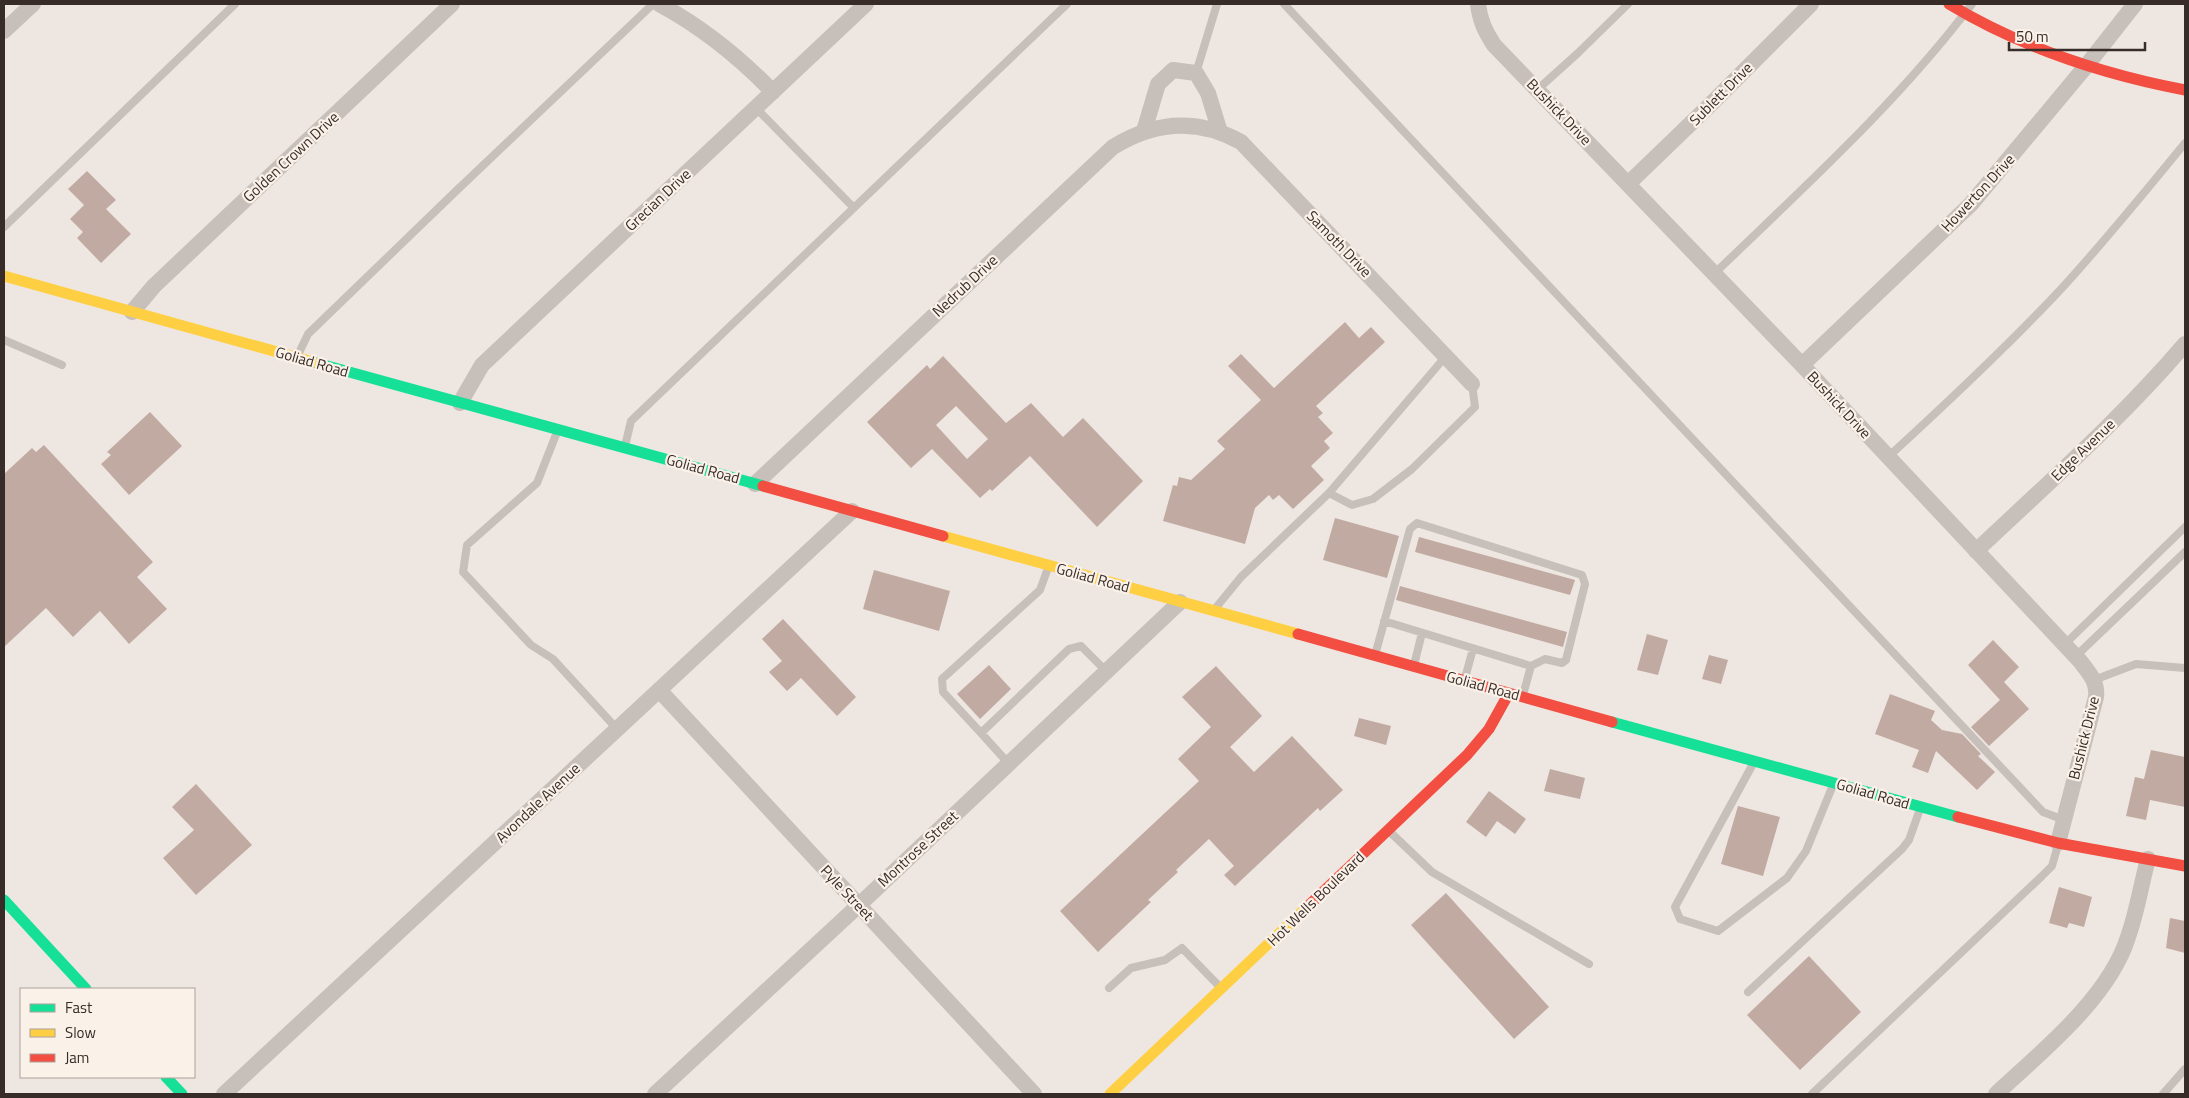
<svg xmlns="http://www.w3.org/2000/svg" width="2189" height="1098" viewBox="0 0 2189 1098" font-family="'Titillium Web',sans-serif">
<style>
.building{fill:#c1aaa2;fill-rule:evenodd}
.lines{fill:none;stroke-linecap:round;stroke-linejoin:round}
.lane{stroke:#c6bfba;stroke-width:8}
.street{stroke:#c6bfba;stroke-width:16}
.fast{stroke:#16e098;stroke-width:11}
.slow{stroke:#ffcf43;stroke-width:11}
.jam{stroke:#f24e42;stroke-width:11}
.labels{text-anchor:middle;stroke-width:4.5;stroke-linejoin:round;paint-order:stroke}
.street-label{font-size:15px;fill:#382c28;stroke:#faf1e8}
</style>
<rect width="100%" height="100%" fill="#eee7e1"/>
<path class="building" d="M 87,171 L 116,200 L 106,209 L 131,234 L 101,263 L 77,238 L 83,232 L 70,219 L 84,205 L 68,189 Z
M 1345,322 L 1359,338 L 1371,327 L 1385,342 L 1316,406 L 1323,413 L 1318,417 L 1333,433 L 1324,441 L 1330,448 L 1311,466 L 1324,480 L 1293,509 L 1279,495 L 1273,500 L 1269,495 L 1255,508 L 1245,544 L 1163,521 L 1173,485 L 1177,486 L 1179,477 L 1191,480 L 1225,449 L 1217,441 L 1261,400 L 1228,366 L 1241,354 L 1274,388 Z
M 943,356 L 1006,423 L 1031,403 L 1063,437 L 1083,418 L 1143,481 L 1097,527 L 1030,456 L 992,491 L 990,489 L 980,498 L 932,449 L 911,468 L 867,422 L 927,365 L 930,369 ZM 956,406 L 988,439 L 967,459 L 936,425 Z
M 150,412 L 182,446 L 129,495 L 101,464 L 111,455 L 107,452 Z
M 44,445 L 153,562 L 137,577 L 167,609 L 129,644 L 100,611 L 73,637 L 46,608 L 4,647 L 4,474 L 32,448 L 36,452 Z
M 1335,518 L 1399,536 L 1387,578 L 1323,560 Z
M 1419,537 L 1575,580 L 1570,595 L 1415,552 Z
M 874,570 L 950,591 L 939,631 L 863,609 Z
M 1400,586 L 1567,632 L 1563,647 L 1396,600 Z
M 783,619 L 856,697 L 837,716 L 801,678 L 787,691 L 769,672 L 782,661 L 762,639 Z
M 1647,634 L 1668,640 L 1658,675 L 1637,670 Z
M 1993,640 L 2019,667 L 2004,682 L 2029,709 L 1989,746 L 1971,727 L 2000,700 L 1968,665 Z
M 1709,655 L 1728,660 L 1721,684 L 1702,679 Z
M 989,665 L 1011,689 L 980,719 L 957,694 Z
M 1216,666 L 1262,716 L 1230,747 L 1254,772 L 1292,736 L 1343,790 L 1320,811 L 1318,808 L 1235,886 L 1224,875 L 1234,866 L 1209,839 L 1176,870 L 1178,872 L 1148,900 L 1151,902 L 1098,952 L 1060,911 L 1199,781 L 1178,759 L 1211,727 L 1182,697 Z
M 1890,694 L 1935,711 L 1931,720 L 1942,730 L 1962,734 L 1981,754 L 1978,756 L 1995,772 L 1977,790 L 1936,751 L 1928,773 L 1912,767 L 1919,750 L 1875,734 Z
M 1359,718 L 1391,726 L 1386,745 L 1354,736 Z
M 2151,750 L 2185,757 L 2185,807 L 2150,800 L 2146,820 L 2126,816 L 2135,777 L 2144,779 Z
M 1550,769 L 1585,778 L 1580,799 L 1544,791 Z
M 196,784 L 252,845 L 196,895 L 163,858 L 194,830 L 172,807 Z
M 1489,791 L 1526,819 L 1515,834 L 1497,821 L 1486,837 L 1466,822 Z
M 1738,806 L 1780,817 L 1763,876 L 1721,864 Z
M 2059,887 L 2092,897 L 2084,927 L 2069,923 L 2067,928 L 2049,923 Z
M 1446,893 L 1549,1007 L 1514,1039 L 1411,925 Z
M 2170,918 L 2185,921 L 2185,953 L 2166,948 Z
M 1809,956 L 1861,1012 L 1800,1070 L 1747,1015 Z"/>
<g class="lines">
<path class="lane" d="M 1284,4 L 2043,812 L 2064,820
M 1196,73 L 1217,4
M 1538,89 L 1578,53 L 1628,4
M 756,108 L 854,208
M 4,227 L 235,4
M 1715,273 C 1804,187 1897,103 1972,4
M 4,340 L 62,365
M 298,355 L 308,334 L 454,193 L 653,4
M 557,432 L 537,483 L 467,545 L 463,572 L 531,645 L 553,659 L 618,730
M 625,446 L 631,421 L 1067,4
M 1888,457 C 1948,402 2007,347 2062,288 C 2105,241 2145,192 2185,143
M 1329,493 L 1352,505 L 1373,499 L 1412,469 L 1475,407 L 1472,384
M 1048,568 L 1040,590 L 942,679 L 943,692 L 981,733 L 1069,649 L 1081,646 L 1106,671
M 1214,610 L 1241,577 L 1329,493 L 1446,356
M 1384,621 L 1531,666
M 2065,644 L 2185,527
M 1375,655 L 1410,529 L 1417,523 L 1582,575 L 1585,584 L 1566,660 L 1562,663 L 1545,659 L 1531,666 L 1523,695
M 2076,656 L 2185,552
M 1414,665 L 1422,633
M 1465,678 L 1473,649
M 2094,680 L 2136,664 L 2185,668
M 981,733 L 1009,764
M 1754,762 L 1675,907 L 1680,919 L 1718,931 L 1787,878 L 1806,851 L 1833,785
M 1389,831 L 1432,872 L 1589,964
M 1109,988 L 1131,968 L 1165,960 L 1182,948 L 1220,987
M 1748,992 L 1902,849 L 1909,840 L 1920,809
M 1812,1094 L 2042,876 L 2052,866 L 2058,845
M 2163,1094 L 2185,1069"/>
<path class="street" d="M 659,4 C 702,27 739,57 773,92
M 1478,4 C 1480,21 1485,31 1494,45 L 1802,365 L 2080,661 C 2089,673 2098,682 2096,697 L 2058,843
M 4,31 L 33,4
M 1144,131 L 1158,84 L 1173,70 L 1196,73 L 1208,93 L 1220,132
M 1629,183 L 1712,103 L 1811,4
M 132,312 L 154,286 L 452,4
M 1802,365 L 1971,204 L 2087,65 L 2135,4
M 460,403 L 482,365 L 866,4
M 755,484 L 1113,147 C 1155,121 1198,118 1241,142 L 1472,384
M 1976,551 C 2047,484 2121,419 2185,344
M 660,691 L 1034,1094
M 224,1094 L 852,511
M 655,1094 L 859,905 L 1180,602
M 1996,1094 C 2041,1052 2109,998 2128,937 C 2137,912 2141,885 2148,859"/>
<path class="fast" d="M 313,362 L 763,486
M 1612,722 L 1958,817
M 4,900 L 86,989
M 166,1077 L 182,1094"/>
<path class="slow" d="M 4,276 L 313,362
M 943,536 L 1298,634
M 1110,1094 L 1306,908"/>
<path class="jam" d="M 1949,4 C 2022,48 2101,74 2185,90
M 763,486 L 943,536
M 1298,634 L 1612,722
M 1958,817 L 2058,843 L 2185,866
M 1306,908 L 1467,755 L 1489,729 L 1509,693"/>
</g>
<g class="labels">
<g class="street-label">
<text transform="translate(1721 94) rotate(-45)" y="5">Sublett Drive</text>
<text transform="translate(1559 112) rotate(46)" y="5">Bushick Drive</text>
<text transform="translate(291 157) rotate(-43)" y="5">Golden Crown Drive</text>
<text transform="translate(1978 193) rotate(-47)" y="5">Howerton Drive</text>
<text transform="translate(658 200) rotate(-43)" y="5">Grecian Drive</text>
<text transform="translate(1339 244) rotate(46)" y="5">Samoth Drive</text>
<text transform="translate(965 286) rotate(-43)" y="5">Nedrub Drive</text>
<text transform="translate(312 362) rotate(16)" y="5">Goliad Road</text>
<text transform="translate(1839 405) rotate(47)" y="5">Bushick Drive</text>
<text transform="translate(2083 450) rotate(-44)" y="5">Edge Avenue</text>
<text transform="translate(703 469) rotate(15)" y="5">Goliad Road</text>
<text transform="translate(1093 578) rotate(15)" y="5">Goliad Road</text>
<text transform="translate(1483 686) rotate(15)" y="5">Goliad Road</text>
<text transform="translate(2084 738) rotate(-76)" y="5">Bushick Drive</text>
<text transform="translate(1873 794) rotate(16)" y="5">Goliad Road</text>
<text transform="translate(538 803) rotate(-43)" y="5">Avondale Avenue</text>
<text transform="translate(918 849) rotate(-43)" y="5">Montrose Street</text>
<text transform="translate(847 893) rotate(47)" y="5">Pyle Street</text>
<text transform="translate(1316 899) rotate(-44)" y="5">Hot Wells Boulevard</text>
</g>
</g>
<rect width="2189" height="1098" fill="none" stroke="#382c28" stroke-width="10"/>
<rect x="20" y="988" width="175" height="90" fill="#faf1e8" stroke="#aca29b"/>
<rect x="30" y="1004" width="25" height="8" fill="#16e098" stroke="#aca29b"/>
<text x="65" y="1013" font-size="15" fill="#382c28">Fast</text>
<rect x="30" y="1029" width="25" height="8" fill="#ffcf43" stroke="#aca29b"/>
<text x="65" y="1038" font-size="15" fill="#382c28">Slow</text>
<rect x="30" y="1054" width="25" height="8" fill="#f24e42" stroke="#aca29b"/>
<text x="65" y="1063" font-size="15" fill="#382c28">Jam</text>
<path d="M2009 42v8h136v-8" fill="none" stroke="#382c28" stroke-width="2.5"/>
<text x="2016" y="42" font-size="15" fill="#382c28" stroke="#faf1e8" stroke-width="4" paint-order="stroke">50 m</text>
</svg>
